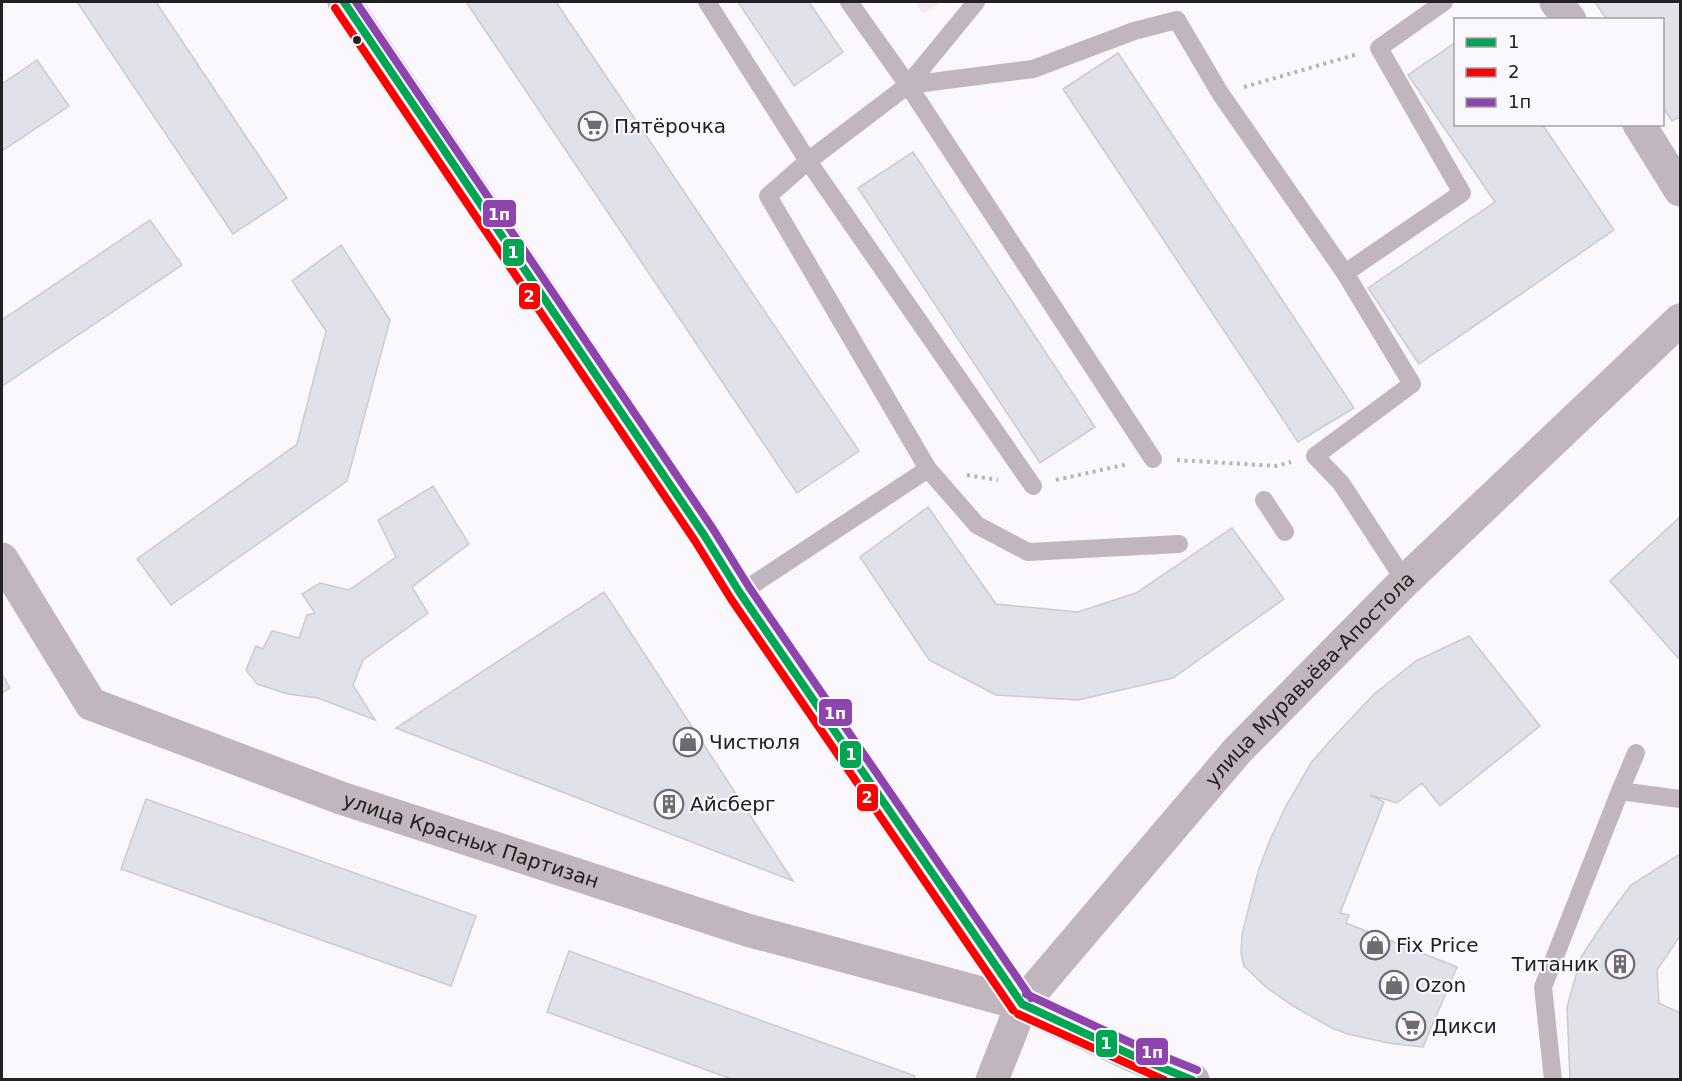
<svg xmlns="http://www.w3.org/2000/svg" width="1682" height="1081" viewBox="0 0 1682 1081" font-family="'DejaVu Sans',sans-serif">
<style>
.green{fill:#f9e9ec}
.building{fill:#e0e1e9;stroke:#cccbcf;stroke-width:1.5}
.lines{fill:none;stroke-linecap:round;stroke-linejoin:round}
.path{stroke:#b9b2b8;stroke-width:4;stroke-dasharray:3 4.5;stroke-linecap:butt}
.service{stroke:#c2b6be;stroke-width:18}
.minor{stroke:#c2b6be;stroke-width:33}
.secondary{stroke:#c0b4bd;stroke-width:33}
.bus-1-casing{stroke:#faf7fe;stroke-width:12}
.bus-2-casing{stroke:#faf7fe;stroke-width:12}
.bus-3-casing{stroke:#faf7fe;stroke-width:12}
.bus-1{stroke:#00a651;stroke-width:8}
.bus-2{stroke:#f00;stroke-width:8}
.bus-3{stroke:#8e44ad;stroke-width:8}
.bus-dot{fill:#212022;stroke:#faf7fe;stroke-width:2}
.labels{text-anchor:middle;stroke-width:4.5;stroke-linejoin:round;paint-order:stroke}
.poi-label{font-size:20px;fill:#212022;stroke:#faf7fe;text-anchor:start}
.street-label{font-size:20px;fill:#212022;stroke:#faf7fe}
.line-badge{stroke:#faf7fe;stroke-width:2}
.badge-label{font-size:16px;text-anchor:middle;font-weight:bold;fill:#fff}
</style>
<rect width="100%" height="100%" fill="#faf8fd"/>
<path class="green" d="M 915,2 L 942,2 L 923,13 Z"/>
<path class="building" d="M 77,2 L 156,2 L 287,198 L 233,234 Z
M 466,2 L 556,2 L 859,451 L 797,493 Z
M 738,2 L 809,2 L 843,52 L 794,86 Z
M 1595,2 L 1680,2 L 1680,117 L 1672,121 L 1662,106 L 1662,20 L 1607,20 Z
M 1456,42 L 1456,124 L 1542,124 L 1614,230 L 1419,364 L 1368,288 L 1495,202 L 1408,75 Z
M 1118,53 L 1354,408 L 1298,442 L 1063,89 Z
M 37,60 L 69,106 L 2,151 L 2,84 Z
M 913,152 L 1095,427 L 1040,463 L 858,188 Z
M 150,220 L 182,265 L 2,386 L 2,320 Z
M 341,245 L 390,320 L 347,481 L 171,605 L 137,559 L 297,444 L 326,331 L 292,281 Z
M 433,486 L 469,544 L 412,587 L 428,613 L 363,660 L 353,685 L 375,720 L 318,698 L 288,694 L 257,684 L 246,670 L 256,646 L 263,649 L 272,631 L 299,638 L 307,615 L 315,613 L 302,594 L 320,583 L 349,590 L 396,557 L 378,520 Z
M 928,507 L 996,604 L 1078,612 L 1136,593 L 1232,528 L 1284,599 L 1173,678 L 1078,700 L 996,695 L 929,660 L 860,557 Z
M 1680,517 L 1680,656 L 1678,658 L 1610,581 Z
M 604,592 L 793,881 L 396,728 Z
M 1469,636 L 1540,726 L 1440,806 L 1422,783 L 1397,803 L 1370,795 L 1384,802 L 1340,913 L 1349,915 L 1346,923 L 1457,967 L 1423,1047 L 1388,1043 L 1348,1034 L 1332,1028 L 1295,1007 L 1267,988 L 1244,966 L 1241,953 L 1242,934 L 1258,872 L 1269,842 L 1286,806 L 1311,763 L 1329,742 L 1374,694 L 1397,676 L 1416,661 Z
M 2,674 L 10,688 L 2,693 Z
M 146,799 L 476,916 L 451,986 L 121,869 Z
M 1680,854 L 1680,936 L 1657,970 L 1659,1003 L 1680,1013 L 1680,1080 L 1570,1080 L 1567,1007 L 1581,957 L 1608,916 L 1631,885 Z
M 569,951 L 915,1076 L 913,1080 L 734,1080 L 547,1012 Z"/>
<g class="lines">
<path class="path" d="M 1244,87 L 1358,54
M 1177,460 L 1277,466 L 1291,462
M 967,475 L 998,480
M 1056,480 L 1128,464"/>
<path class="service" d="M 707,2 L 808,161 L 908,85 L 976,2
M 849,2 L 908,85 L 1153,459
M 908,85 L 1033,69 L 1134,31 L 1177,20 L 1220,93 L 1345,273 L 1412,384 L 1315,456 L 1341,483 L 1405,581
M 1345,273 L 1462,193 L 1379,48 L 1444,2
M 1033,486 L 808,161 L 768,196 L 928,469 L 977,525 L 1028,552 L 1179,544
M 1264,500 L 1285,532
M 740,593 L 928,469
M 1620,791 L 1636,753
M 1553,1080 L 1543,987 L 1620,791 L 1680,799"/>
<g class="minor">
<path d="M 1556,2 L 1570,20"/>
<path d="M 1639,124 L 1680,190"/>
<path id="s1" d="M 2,559 L 91,704 L 341,798 L 747,930 L 1022,1004"/>
<path id="s2" d="M 992,1080 L 1022,1004 L 1237,751 L 1405,581 L 1680,320"/>
</g>
<path class="secondary" d="M 344,2 L 704,535 L 740,593 L 1022,1004 L 1136,1057 L 1193,1080"/>
<g class="bus-1-casing">
<path id="bus-1" d="M 344,2 L 704,535 L 740,593 L 1022,1004
M 1022,1004 L 1136,1057 L 1192,1080"/>
</g>
<g class="bus-2-casing">
<path id="bus-2" d="M 335,8 L 695,541 L 731,599 L 1013,1010
M 1018,1014 L 1164,1080"/>
</g>
<g class="bus-3-casing">
<path id="bus-3" d="M 356,2 L 713,529 L 749,587 L 1031,998
M 1026,994 L 1140,1047 L 1197,1070"/>
</g>
<use href="#bus-1" class="bus-1"/>
<use href="#bus-2" class="bus-2"/>
<use href="#bus-3" class="bus-3"/>
</g>
<defs>
<g id="supermarket-ring" transform="scale(1.5)"><circle r="9.5" fill="#faf7fe" stroke="#6d6c6f" stroke-width="1.5"/><path d="M-6-5.5h2.5l.6 2H6L4.5 2H-2.5L-4.4-4H-6ZM-1.5 3.2a1.3 1.3 0 1 0 .1 0ZM3 3.2a1.3 1.3 0 1 0 .1 0Z" fill="#6d6c6f"/></g>
<g id="shop-ring" transform="scale(1.5)"><circle r="9.5" fill="#faf7fe" stroke="#6d6c6f" stroke-width="1.5"/><path d="M-5-2.5h2.3a2.7 3.5 0 0 1 5.4 0H5L5.5 6h-11ZM-1.5-2.5h3a1.5 2.3 0 0 0-3 0Z" fill="#6d6c6f"/></g>
<g id="building-ring" transform="scale(1.5)"><circle r="9.5" fill="#faf7fe" stroke="#6d6c6f" stroke-width="1.5"/><path d="M-4-6H4V6H1V3H-1V6H-4ZM-2.5-4.3h1.7v1.8h-1.7ZM.8-4.3h1.7v1.8H.8ZM-2.5-1h1.7V.8h-1.7ZM.8-1h1.7V.8H.8Z" fill="#6d6c6f"/></g>
</defs>
<g fill-rule="evenodd">
<use href="#supermarket-ring" x="593" y="126"/>
<use href="#shop-ring" x="688" y="742"/>
<use href="#building-ring" x="669" y="804"/>
<use href="#shop-ring" x="1375" y="945"/>
<use href="#building-ring" x="1620" y="964"/>
<use href="#shop-ring" x="1394" y="985"/>
<use href="#supermarket-ring" x="1411" y="1026"/>
</g>
<circle class="bus-dot" cx="357" cy="40" r="5"/>
<g class="labels">
<g class="poi-label">
<text x="614" y="133">Пятёрочка</text>
<text x="709" y="749">Чистюля</text>
<text x="690" y="811">Айсберг</text>
<text x="1396" y="952">Fix Price</text>
<text x="1599" y="971" text-anchor="end">Титаник</text>
<text x="1415" y="992">Ozon</text>
<text x="1432" y="1033">Дикси</text>
</g>
<g class="street-label">
<text dy="7" stroke="none"><textPath href="#s2" startOffset="516">улица Муравьёва-Апостола</textPath></text>
<text dy="7" stroke="none"><textPath href="#s1" startOffset="574">улица Красных Партизан</textPath></text>
</g>
</g>
<g class="line-badge">
<rect x="482" y="199" width="35" height="29" rx="6" fill="#8e44ad"/>
<rect x="502" y="238" width="23" height="29" rx="6" fill="#00a651"/>
<rect x="518" y="282" width="23" height="28" rx="6" fill="#f00"/>
<rect x="818" y="698" width="35" height="29" rx="6" fill="#8e44ad"/>
<rect x="839" y="740" width="23" height="29" rx="6" fill="#00a651"/>
<rect x="856" y="783" width="23" height="29" rx="6" fill="#f00"/>
<rect x="1095" y="1029" width="23" height="29" rx="6" fill="#00a651"/>
<rect x="1135" y="1037" width="34" height="29" rx="6" fill="#8e44ad"/>
</g>
<g class="badge-label">
<text x="499" y="220">1п</text>
<text x="513" y="258">1</text>
<text x="529" y="302">2</text>
<text x="835" y="719">1п</text>
<text x="851" y="760">1</text>
<text x="867" y="803">2</text>
<text x="1106" y="1049">1</text>
<text x="1152" y="1058">1п</text>
</g>
<rect width="1682" height="1081" fill="none" stroke="#212022" stroke-width="6"/>
<rect x="1454" y="18" width="210" height="108" fill="#faf7fe" stroke="#a3a1a6" stroke-width="1.5"/>
<rect x="1466" y="38" width="30" height="9" fill="#00a651" stroke="#a3a1a6" stroke-width="1.5"/>
<text x="1508" y="48" font-size="18" fill="#212022">1</text>
<rect x="1466" y="68" width="30" height="9" fill="#ff0000" stroke="#a3a1a6" stroke-width="1.5"/>
<text x="1508" y="78" font-size="18" fill="#212022">2</text>
<rect x="1466" y="98" width="30" height="9" fill="#8e44ad" stroke="#a3a1a6" stroke-width="1.5"/>
<text x="1508" y="108" font-size="18" fill="#212022">1п</text>
</svg>
